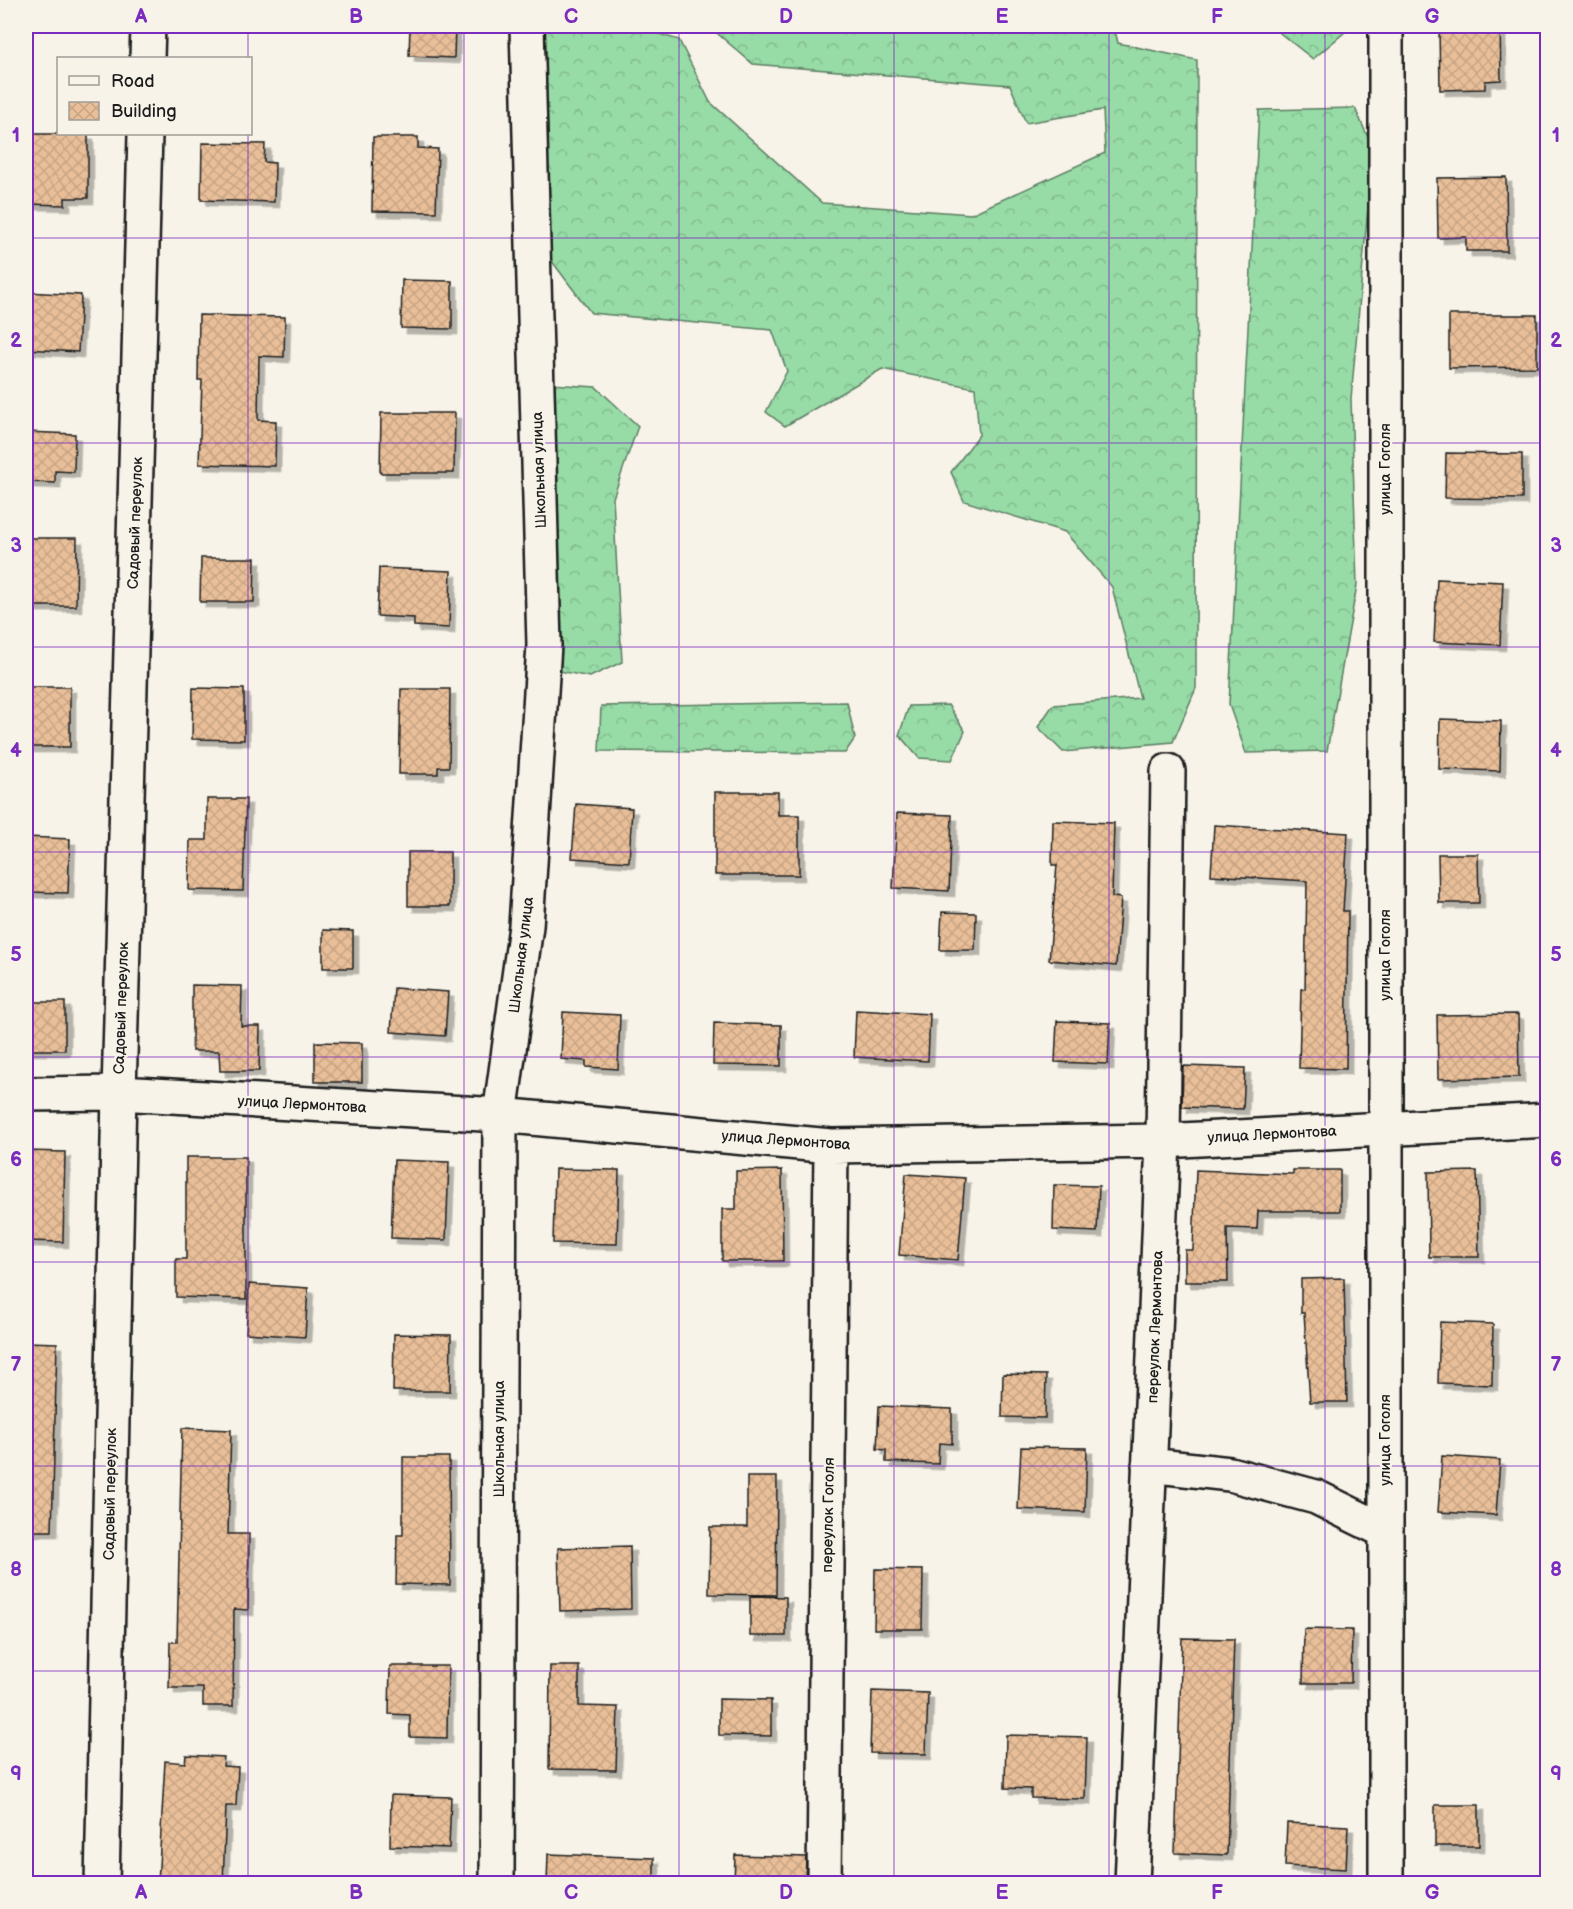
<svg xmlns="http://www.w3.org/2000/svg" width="1573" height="1909" viewBox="0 0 1573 1909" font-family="'Balsamiq Sans',sans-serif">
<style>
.forest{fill:url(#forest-crowns);stroke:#5a7c61;stroke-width:1.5}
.building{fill:url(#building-cross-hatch);stroke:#1c1c1c;stroke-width:1.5;filter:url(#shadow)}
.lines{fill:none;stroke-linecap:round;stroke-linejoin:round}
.minor-casing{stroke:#1c1c1c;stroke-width:38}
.minor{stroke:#f7f3e8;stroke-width:33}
.grid{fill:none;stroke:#7b2cbf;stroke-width:1.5;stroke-opacity:0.55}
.labels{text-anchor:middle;stroke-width:5;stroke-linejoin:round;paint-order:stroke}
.street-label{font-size:15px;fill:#1c1c1c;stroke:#f7f3e8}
.neatline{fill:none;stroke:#7b2cbf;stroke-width:2}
.grid-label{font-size:20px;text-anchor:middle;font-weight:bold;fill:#7b2cbf}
</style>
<defs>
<pattern id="forest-crowns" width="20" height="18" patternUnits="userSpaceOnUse" patternTransform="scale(1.5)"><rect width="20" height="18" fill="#97dba6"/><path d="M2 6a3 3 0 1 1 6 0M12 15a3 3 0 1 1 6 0" fill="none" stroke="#82bb8e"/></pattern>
<pattern id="building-cross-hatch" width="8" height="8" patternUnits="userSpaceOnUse" patternTransform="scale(1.5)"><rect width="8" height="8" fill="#e9bf99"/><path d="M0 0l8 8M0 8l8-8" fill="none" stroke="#c7a483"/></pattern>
<filter id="shadow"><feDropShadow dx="5.5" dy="5.5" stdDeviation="0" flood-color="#0004"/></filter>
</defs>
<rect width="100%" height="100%" fill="#f7f3e8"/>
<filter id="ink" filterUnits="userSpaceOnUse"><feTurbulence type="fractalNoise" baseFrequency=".0167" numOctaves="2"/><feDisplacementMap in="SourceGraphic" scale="12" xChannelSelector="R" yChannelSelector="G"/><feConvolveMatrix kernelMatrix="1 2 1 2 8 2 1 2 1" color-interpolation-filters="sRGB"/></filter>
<g filter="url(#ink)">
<path class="forest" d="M 540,26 L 633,26 L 679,40 L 710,102 L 822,203 L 971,214 L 1105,153 L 1103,110 L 1026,123 L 1010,85 L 753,64 L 711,28 L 713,26 L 1114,26 L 1118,43 L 1197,60 L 1196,688 L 1173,742 L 1063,752 L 1038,727 L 1053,705 L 1140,698 L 1112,587 L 1065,532 L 964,501 L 951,472 L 979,435 L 975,388 L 882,369 L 785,426 L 766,412 L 787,371 L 772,330 L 591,313 L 551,260 L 536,28 Z
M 1271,26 L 1352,26 L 1313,59 Z
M 1355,108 L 1373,149 L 1351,399 L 1357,585 L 1327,751 L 1246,753 L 1229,705 L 1259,110 Z
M 551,384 L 596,387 L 638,426 L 613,498 L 622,662 L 590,677 L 554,670 Z
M 847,702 L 855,738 L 845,753 L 599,751 L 601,706 Z
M 948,705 L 965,731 L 952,760 L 919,758 L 899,735 L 909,706 Z"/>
<path class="building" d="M 410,26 L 455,26 L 454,58 L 409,56 Z
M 1439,26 L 1500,26 L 1501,80 L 1485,81 L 1485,89 L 1440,90 Z
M 31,134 L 88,134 L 88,198 L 65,198 L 65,205 L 26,204 L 26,146 L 31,146 Z
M 373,137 L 418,137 L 418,148 L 438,149 L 436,212 L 372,211 Z
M 202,143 L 265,144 L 264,162 L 275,163 L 274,202 L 201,200 Z
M 1506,177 L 1507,251 L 1466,251 L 1466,237 L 1438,238 L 1437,178 Z
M 402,280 L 452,281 L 452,329 L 401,328 Z
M 26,292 L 81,295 L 78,352 L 26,349 Z
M 199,315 L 285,317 L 284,357 L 259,356 L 258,420 L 276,421 L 275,466 L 199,464 L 202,380 L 198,380 Z
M 1449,315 L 1537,315 L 1537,367 L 1449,368 Z
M 381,413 L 455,413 L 454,473 L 380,473 Z
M 26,432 L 75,434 L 74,472 L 55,471 L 55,483 L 26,482 Z
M 1446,453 L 1522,454 L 1522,499 L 1445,498 Z
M 26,538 L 77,538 L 76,606 L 26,606 Z
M 201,558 L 255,558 L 254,602 L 200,602 Z
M 379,568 L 451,571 L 449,628 L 414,626 L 414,618 L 377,616 Z
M 1437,579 L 1503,582 L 1500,645 L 1434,642 Z
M 26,687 L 70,687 L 70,747 L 26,747 Z
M 193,688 L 244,689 L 244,740 L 192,739 Z
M 401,689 L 450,689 L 449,767 L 438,767 L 438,774 L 399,774 Z
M 1440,719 L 1501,721 L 1500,771 L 1439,769 Z
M 715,792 L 778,792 L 778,815 L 799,815 L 799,875 L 715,875 Z
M 207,799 L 246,799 L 243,891 L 189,890 L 190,840 L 207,840 Z
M 576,804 L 632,808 L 629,862 L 572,858 Z
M 897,813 L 952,815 L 949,891 L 893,888 Z
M 1053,821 L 1114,823 L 1112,897 L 1121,898 L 1116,966 L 1049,960 L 1057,865 L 1052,865 Z
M 1214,825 L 1348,833 L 1343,911 L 1348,911 L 1346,1069 L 1299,1068 L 1301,989 L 1305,989 L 1307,881 L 1211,875 Z
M 26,837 L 70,839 L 68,893 L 26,892 Z
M 408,852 L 450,852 L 450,906 L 408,906 Z
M 1438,854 L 1478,854 L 1479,903 L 1439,903 Z
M 942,912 L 976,913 L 975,950 L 940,950 Z
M 323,930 L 353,931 L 353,968 L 323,968 Z
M 192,985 L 242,986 L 241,1026 L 260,1026 L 259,1071 L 220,1071 L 219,1051 L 192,1051 Z
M 394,988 L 448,992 L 445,1036 L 391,1032 Z
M 26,1002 L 65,1002 L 65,1050 L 26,1050 Z
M 856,1010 L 930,1014 L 928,1061 L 854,1057 Z
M 563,1012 L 620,1015 L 618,1069 L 586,1067 L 586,1061 L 561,1059 Z
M 1518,1014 L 1519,1077 L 1438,1079 L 1437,1015 Z
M 1057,1021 L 1110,1023 L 1108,1064 L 1055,1062 Z
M 714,1023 L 781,1025 L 781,1066 L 713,1065 Z
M 315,1042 L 362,1043 L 362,1082 L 315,1082 Z
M 1183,1066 L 1245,1068 L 1243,1109 L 1182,1107 Z
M 26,1151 L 65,1152 L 63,1242 L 26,1241 Z
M 186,1157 L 246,1157 L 246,1299 L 176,1297 L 176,1259 L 186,1259 Z
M 394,1160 L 449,1162 L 446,1240 L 391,1238 Z
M 555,1169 L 619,1170 L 617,1244 L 553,1243 Z
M 782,1170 L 783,1261 L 722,1261 L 722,1209 L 736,1209 L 736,1171 Z
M 1196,1170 L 1293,1174 L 1293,1170 L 1340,1170 L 1340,1211 L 1258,1211 L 1257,1229 L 1227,1228 L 1228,1282 L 1185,1282 L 1185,1250 L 1193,1250 Z
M 1477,1171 L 1479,1257 L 1429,1257 L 1428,1172 Z
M 906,1174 L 965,1178 L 958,1260 L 899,1255 Z
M 1054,1185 L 1099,1186 L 1097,1232 L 1053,1230 Z
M 1344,1278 L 1347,1402 L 1310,1402 L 1304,1313 L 1301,1313 L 1301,1279 Z
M 249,1284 L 308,1288 L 305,1337 L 246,1333 Z
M 1440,1322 L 1493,1324 L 1492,1385 L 1438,1383 Z
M 394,1334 L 451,1335 L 450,1391 L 393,1391 Z
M 26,1342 L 57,1343 L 52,1531 L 26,1531 Z
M 1003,1374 L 1046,1375 L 1045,1418 L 1002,1417 Z
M 879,1406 L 952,1409 L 952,1444 L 939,1443 L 938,1464 L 886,1462 L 886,1450 L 877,1449 Z
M 182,1428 L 231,1430 L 228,1534 L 249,1534 L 248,1610 L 234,1609 L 233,1706 L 203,1706 L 203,1688 L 169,1688 L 170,1642 L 177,1642 Z
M 1021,1447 L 1087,1448 L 1085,1512 L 1018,1509 Z
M 1442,1456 L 1500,1460 L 1496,1515 L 1438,1512 Z
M 403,1457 L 449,1457 L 450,1585 L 396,1584 L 397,1535 L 403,1535 Z
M 747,1477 L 777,1477 L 776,1595 L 709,1594 L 710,1527 L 747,1527 Z
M 630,1546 L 631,1609 L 560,1611 L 558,1548 Z
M 875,1569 L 923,1570 L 922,1629 L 874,1629 Z
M 750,1596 L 786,1597 L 786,1636 L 750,1636 Z
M 1304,1629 L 1352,1630 L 1351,1683 L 1303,1683 Z
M 1182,1638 L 1234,1639 L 1227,1855 L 1175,1853 Z
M 390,1666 L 448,1666 L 447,1738 L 410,1737 L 410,1715 L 389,1714 Z
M 550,1666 L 579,1666 L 579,1706 L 618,1707 L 616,1770 L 549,1769 Z
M 872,1691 L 928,1693 L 926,1754 L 870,1753 Z
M 719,1699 L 771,1700 L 771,1736 L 719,1735 Z
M 1006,1735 L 1087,1737 L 1085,1799 L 1031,1798 L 1031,1789 L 1005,1788 Z
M 186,1755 L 224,1757 L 223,1766 L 238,1767 L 236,1806 L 226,1806 L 223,1884 L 158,1884 L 165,1761 L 185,1763 Z
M 391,1795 L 451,1797 L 449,1848 L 390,1846 Z
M 1435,1805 L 1479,1805 L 1479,1846 L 1435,1846 Z
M 1287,1823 L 1348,1826 L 1346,1869 L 1285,1866 Z
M 548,1854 L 654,1858 L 654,1884 L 547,1884 Z
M 735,1855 L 806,1857 L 805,1884 L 734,1884 Z"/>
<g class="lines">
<g class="minor-casing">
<path id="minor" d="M 1386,26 L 1386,1884
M 147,58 L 148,26
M 26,1094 L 119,1093 L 500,1115 L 831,1146 L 1163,1141 L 1548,1120
M 1149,1465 L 1230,1474 L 1316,1497 L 1385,1531
M 102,1884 L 119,1093 L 145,134
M 497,1884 L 500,1115 L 526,926 L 544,645 L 527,26
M 824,1884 L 831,1146
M 1132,1884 L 1163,1141 L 1168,771"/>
</g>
<use href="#minor" class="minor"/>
</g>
</g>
<path class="grid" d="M 248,26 L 248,58M 464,26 L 464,1884M 679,26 L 679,1884M 894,26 L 894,1884M 1109,26 L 1109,1884M 1325,26 L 1325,1884M 248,134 L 248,1884M 26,238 L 1548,238M 26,443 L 1548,443M 26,647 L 1548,647M 26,852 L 1548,852M 26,1057 L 1548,1057M 26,1262 L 1548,1262M 26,1466 L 1548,1466M 26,1671 L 1548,1671"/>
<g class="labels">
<g class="street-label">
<text transform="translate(1385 469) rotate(-90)" y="5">улица Гоголя</text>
<text transform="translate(539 470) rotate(-92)" y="5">Школьная улица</text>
<text transform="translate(135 523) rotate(-88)" y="5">Садовый переулок</text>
<text transform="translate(521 955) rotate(-83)" y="5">Школьная улица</text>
<text transform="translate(1385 955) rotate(-90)" y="5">улица Гоголя</text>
<text transform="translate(121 1008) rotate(-88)" y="5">Садовый переулок</text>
<text transform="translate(302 1104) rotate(3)" y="5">улица Лермонтова</text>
<text transform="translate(1272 1134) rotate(-3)" y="5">улица Лермонтова</text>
<text transform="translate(786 1140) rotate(4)" y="5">улица Лермонтова</text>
<text transform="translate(1155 1327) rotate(-88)" y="5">переулок Лермонтова</text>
<text transform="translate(499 1439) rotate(-90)" y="5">Школьная улица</text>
<text transform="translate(1385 1440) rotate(-90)" y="5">улица Гоголя</text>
<text transform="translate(110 1494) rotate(-89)" y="5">Садовый переулок</text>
<text transform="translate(828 1515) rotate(-89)" y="5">переулок Гоголя</text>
</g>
</g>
<rect width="1573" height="1909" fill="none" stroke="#f7f3e8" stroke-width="66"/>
<rect x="57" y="57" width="195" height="78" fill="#f7f3e8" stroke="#9f9d96" stroke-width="1.5"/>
<rect x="69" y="76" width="30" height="9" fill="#f7f3e8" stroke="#9f9d96" stroke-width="1.5"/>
<text x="111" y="87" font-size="18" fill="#1c1c1c">Road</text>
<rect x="69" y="102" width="30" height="18" fill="url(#building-cross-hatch)" stroke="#9f9d96" stroke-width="1.5"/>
<text x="111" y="117" font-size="18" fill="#1c1c1c">Building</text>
<rect x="33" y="33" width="1507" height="1843" class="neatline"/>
<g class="grid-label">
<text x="141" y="23">A</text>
<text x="356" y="23">B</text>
<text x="571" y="23">C</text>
<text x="786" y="23">D</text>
<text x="1002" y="23">E</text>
<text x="1217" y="23">F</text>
<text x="1432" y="23">G</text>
<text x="16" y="142">1</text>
<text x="1556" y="142">1</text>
<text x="16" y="347">2</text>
<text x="1556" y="347">2</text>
<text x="16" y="552">3</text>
<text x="1556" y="552">3</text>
<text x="16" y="757">4</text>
<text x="1556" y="757">4</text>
<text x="16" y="961">5</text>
<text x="1556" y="961">5</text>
<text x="16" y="1166">6</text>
<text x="1556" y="1166">6</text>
<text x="16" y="1371">7</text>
<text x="1556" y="1371">7</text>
<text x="16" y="1576">8</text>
<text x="1556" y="1576">8</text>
<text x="16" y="1780">9</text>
<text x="1556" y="1780">9</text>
<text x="141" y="1899">A</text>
<text x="356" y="1899">B</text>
<text x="571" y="1899">C</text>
<text x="786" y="1899">D</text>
<text x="1002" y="1899">E</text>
<text x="1217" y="1899">F</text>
<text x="1432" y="1899">G</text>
</g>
</svg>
